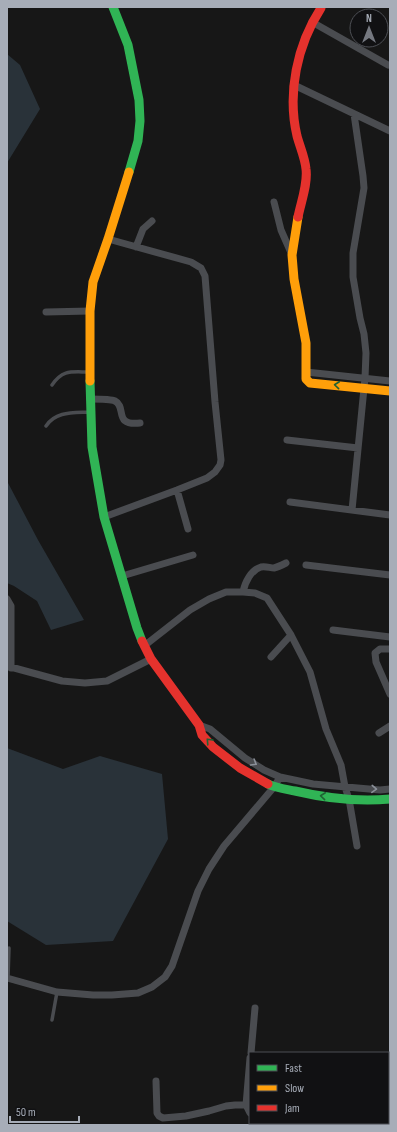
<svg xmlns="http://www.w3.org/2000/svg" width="397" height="1132" viewBox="0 0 397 1132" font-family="'Sofia Sans Condensed',sans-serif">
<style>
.water{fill:#293239}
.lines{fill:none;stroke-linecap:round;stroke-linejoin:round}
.lane{stroke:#4a4c50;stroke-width:3.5}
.street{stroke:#4a4c50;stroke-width:7}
.fast{stroke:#30b455;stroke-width:9}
.slow{stroke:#ff9f0a;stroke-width:9}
.jam{stroke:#e5322d;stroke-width:9}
.oneway{stroke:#206234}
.oneway2{stroke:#8b9099}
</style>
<rect width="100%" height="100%" fill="#171717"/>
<path class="water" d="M 7,54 L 20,65 L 40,109 L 7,163 Z
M 7,481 L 38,540 L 84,620 L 51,630 L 37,601 L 14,586 L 7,583 Z
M 7,748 L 63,769 L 100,756 L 162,774 L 168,839 L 113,941 L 46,945 L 7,921 Z"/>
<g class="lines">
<path class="lane" d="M 52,385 C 63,369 72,372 89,372
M 46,426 C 56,411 73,413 90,412
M 8,978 L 9,948
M 52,1020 L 57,992"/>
<path class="street" d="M 312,22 L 388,65
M 294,85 L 390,131
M 274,202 L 281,230 L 292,255
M 136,247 L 143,229 L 152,221
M 46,312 L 90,311
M 306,372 L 390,381
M 90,399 C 95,399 111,399 115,401 C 127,407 113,426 140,423
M 287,440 L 358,448
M 177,490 L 188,529
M 290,502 L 390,515
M 352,510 L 365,378 L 366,353 L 364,334 L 360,318 L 353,277 L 353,253 L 364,188 L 363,176 L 354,114
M 104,517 L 177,490 L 207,478 L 215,472 L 220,465 L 221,460 L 215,402 L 205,276 L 201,268 L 191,262 L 108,239
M 306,565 L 390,575
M 122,576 L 193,555
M 243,592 C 245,582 251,570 261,567 C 266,566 270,568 274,568 C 278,567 282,565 286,563
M 7,599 L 11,606 L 11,668
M 333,630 L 390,637
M 144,646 L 190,610 L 209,599 L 226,592 L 243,592 L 255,593 L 267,598 L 291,635 L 310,672 L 326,729 L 341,765 L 345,787 L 349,799 L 357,846
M 390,649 L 380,649 L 375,653 L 376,662 L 390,694
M 271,657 L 291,635
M 7,666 L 62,681 L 85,683 L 107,681 L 151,659
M 199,725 L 210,729 L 245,758 L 264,770 L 280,777 L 313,784 L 380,790 L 390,789
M 379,733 L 390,726
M 7,978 L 57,992 L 93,995 L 112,995 L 138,993 L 152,987 L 165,977 L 172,966 L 198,891 L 209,869 L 224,846 L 274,787 L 280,777
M 251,1053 L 255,1008
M 250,1058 L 246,1105 L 250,1113
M 156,1081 L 157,1113 L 159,1116 L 163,1118 L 186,1116 L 209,1111 L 226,1106 L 235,1105 L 246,1105
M 255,1123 L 255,1125"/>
<path class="fast" d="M 113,7 L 128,45 L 139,100 L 140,121 L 138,141 L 129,172
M 90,381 L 92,447 L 104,517 L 137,628 L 142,641
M 268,784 C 276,788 285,789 295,791 C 325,798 359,802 390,799"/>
<path class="slow" d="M 298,217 L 292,255 L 294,279 L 306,343 L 306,379 L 310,383 L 390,391
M 90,381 L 90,311 L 93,282 L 108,239 L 129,172"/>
<path class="jam" d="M 298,217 C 301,202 308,184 306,169 C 305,158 300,147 297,136 C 287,93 297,45 321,8
M 142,641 L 151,659 L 199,725 L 202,735 L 213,747 L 240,768 L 268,784"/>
</g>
<defs><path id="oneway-chevron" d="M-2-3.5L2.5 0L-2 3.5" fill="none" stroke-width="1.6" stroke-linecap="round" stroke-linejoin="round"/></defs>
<g class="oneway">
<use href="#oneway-chevron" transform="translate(337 385) rotate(-174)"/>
<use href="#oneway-chevron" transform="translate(209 741) rotate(-133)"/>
<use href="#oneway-chevron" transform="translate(323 796) rotate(-174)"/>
</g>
<g class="oneway2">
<use href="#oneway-chevron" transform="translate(254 763) rotate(31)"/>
<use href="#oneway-chevron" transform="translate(374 789) rotate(3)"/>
</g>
<rect width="397" height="1132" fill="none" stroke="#a7adb8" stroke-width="16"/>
<rect x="249" y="1052" width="140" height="72" fill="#111113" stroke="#4d4f55"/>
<rect x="257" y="1065" width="20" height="6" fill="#30b455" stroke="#4d4f55"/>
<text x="285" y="1072" font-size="12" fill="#a7adb8">Fast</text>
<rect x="257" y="1085" width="20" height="6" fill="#ff9f0a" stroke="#4d4f55"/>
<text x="285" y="1092" font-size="12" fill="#a7adb8">Slow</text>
<rect x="257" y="1105" width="20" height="6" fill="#e5322d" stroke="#4d4f55"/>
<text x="285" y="1112" font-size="12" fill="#a7adb8">Jam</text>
<g transform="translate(369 28)"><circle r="19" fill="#111113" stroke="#4d4f55"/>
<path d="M0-3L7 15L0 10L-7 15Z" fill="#757880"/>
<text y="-6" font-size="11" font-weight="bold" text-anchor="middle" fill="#a7adb8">N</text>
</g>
<path d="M10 1116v6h69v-6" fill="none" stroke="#a7adb8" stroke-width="2"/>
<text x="16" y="1116" font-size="12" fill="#a7adb8" stroke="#111113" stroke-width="3" paint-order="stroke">50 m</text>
</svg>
